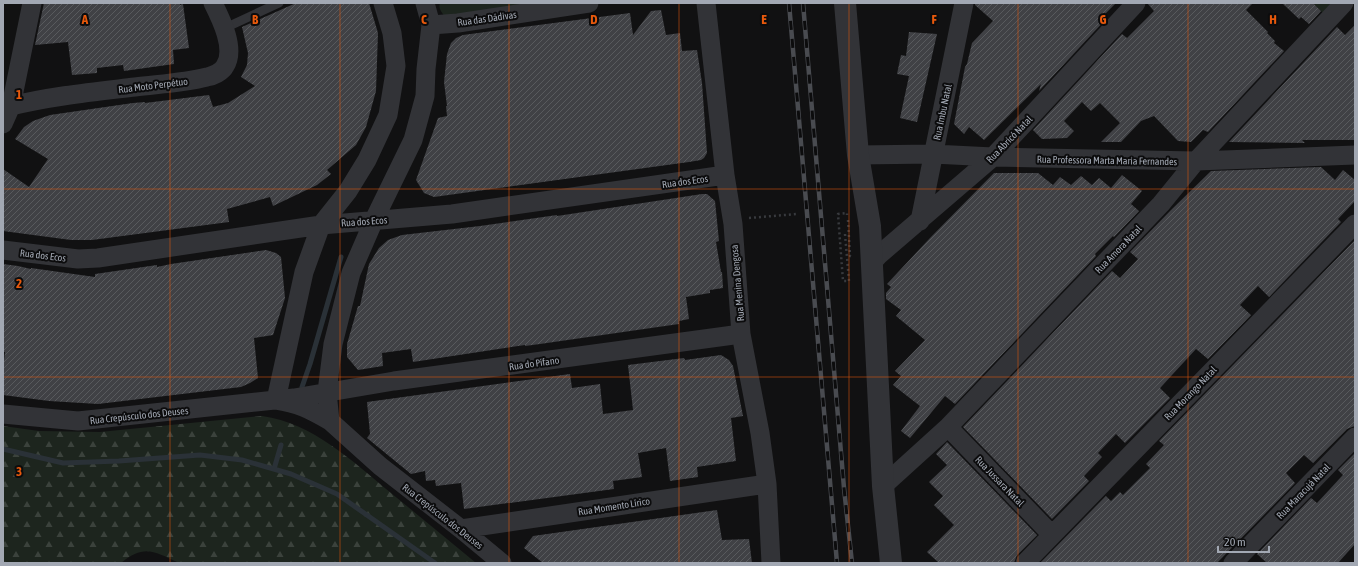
<svg xmlns="http://www.w3.org/2000/svg" width="1358" height="566" viewBox="0 0 1358 566" font-family="'Asap Condensed',sans-serif">
<style>
.green{fill:#1d251e}
.forest{fill:url(#forest-firs)}
.lines{fill:none;stroke-linecap:round;stroke-linejoin:round}
.stream{stroke:#2a3137;stroke-width:5}
.building{fill:url(#building-hatch)}
.path{stroke:#383a3e;stroke-width:2.5;stroke-dasharray:2 3;stroke-linecap:butt}
.service{stroke:#323337;stroke-width:9}
.minor{stroke:#323337;stroke-width:19}
.tertiary{stroke:#323337;stroke-width:22}
.rail-casing{stroke:#494b50;stroke-width:4.5}
.rail{stroke:#0c0c0d;stroke-width:3;stroke-dasharray:9;stroke-linecap:butt}
.grid{fill:none;stroke:#e8590c;stroke-width:1;stroke-opacity:0.55}
.labels{text-anchor:middle;stroke-width:4;stroke-linejoin:round;paint-order:stroke}
.street-label{font-size:10px;fill:#a2a8b3;stroke:#0c0c0d}
.grid-label{font-size:13px;text-anchor:middle;font-weight:bold;fill:#e8590c;stroke:#0c0c0d;stroke-width:4;stroke-linejoin:round;paint-order:stroke}
</style>
<defs>
<pattern id="forest-firs" width="22" height="20" patternUnits="userSpaceOnUse"><rect width="22" height="20" fill="#1d251e"/><path d="M5 1l3.5 6h-7zM16 11l3.5 6h-7z" fill="#3b423c"/></pattern>
<pattern id="building-hatch" width="6" height="6" patternUnits="userSpaceOnUse"><rect width="6" height="6" fill="#404145"/><path d="M-1 1l2-2M0 6l6-6M5 7l2-2" fill="none" stroke="#585a5d"/></pattern>
</defs>
<rect width="100%" height="100%" fill="#111112"/>
<path class="green" d="M 440,3 L 525,3 L 462,20 L 446,18 C 442,13 438,9 440,3 Z
M 1313,3 L 1343,3 L 1328,18 Z"/>
<path class="forest" d="M 262,416 C 313,423 352,461 391,493 C 419,516 448,540 476,563 L 179,563 C 154,551 144,544 121,563 L 3,563 L 3,426 L 39,431 L 100,432 Z"/>
<g class="lines">
<path class="stream" d="M 302,387 L 310,364 L 341,257
M 3,449 L 63,463 L 119,461 L 200,455 L 242,460 L 291,474 L 337,494 L 435,563
M 274,469 L 281,445"/>
</g>
<path class="building" d="M 44,3 L 180,3 L 180,5 L 183,4 L 189,48 L 173,50 L 174,64 L 124,71 L 123,65 L 97,68 L 97,73 L 72,75 L 68,42 L 35,45 Z
M 296,3 L 369,3 L 378,33 L 376,91 L 366,127 L 356,145 L 327,170 L 331,174 L 317,185 L 273,206 L 270,197 L 227,209 L 229,222 L 92,240 L 71,240 L 3,231 L 3,169 L 29,187 L 48,159 L 15,139 L 24,127 L 33,121 L 50,115 L 133,103 L 145,102 L 145,103 L 209,95 L 213,107 L 228,103 L 255,86 L 241,77 L 247,65 L 248,53 L 242,27 Z
M 975,3 L 1116,3 L 1103,16 L 1106,19 L 1039,91 L 1041,84 L 984,140 L 969,127 L 964,134 L 954,124 L 965,67 L 967,64 L 972,43 L 993,21 L 975,5 Z
M 1147,3 L 1253,3 L 1246,10 L 1268,32 L 1267,33 L 1275,41 L 1274,43 L 1284,51 L 1208,132 L 1203,130 L 1191,142 L 1178,141 L 1154,116 L 1141,121 L 1121,142 L 1101,142 L 1120,123 L 1100,103 L 1091,111 L 1082,102 L 1064,121 L 1074,131 L 1067,138 L 1042,139 L 1033,130 L 1122,34 L 1127,38 L 1154,11 Z
M 1282,3 L 1315,3 L 1314,4 L 1321,11 L 1309,24 L 1301,17 L 1299,19 Z
M 661,10 L 666,35 L 680,33 L 682,51 L 697,50 L 702,83 L 707,153 L 704,158 L 701,160 L 689,162 L 434,197 L 424,193 L 416,180 L 438,118 L 447,116 L 446,106 L 447,106 L 444,82 L 447,54 L 451,43 L 456,38 L 463,35 L 478,33 L 630,13 L 633,35 L 651,11 Z
M 1355,25 L 1355,140 L 1302,140 L 1305,143 L 1229,142 L 1337,27 L 1345,35 Z
M 909,32 L 937,34 L 917,122 L 900,118 L 909,76 L 897,74 L 901,55 L 906,56 Z
M 1321,167 L 1335,180 L 1343,170 L 1355,180 L 1355,201 L 1338,219 L 1341,222 L 1269,297 L 1258,286 L 1240,305 L 1251,315 L 1208,359 L 1196,349 L 1160,388 L 1170,398 L 1125,443 L 1116,434 L 1098,453 L 1102,457 L 1084,476 L 1089,481 L 1052,519 L 963,427 L 1112,271 L 1120,278 L 1138,259 L 1130,252 L 1171,210 L 1211,171 Z
M 994,173 L 1038,173 L 1053,185 L 1060,177 L 1071,185 L 1081,176 L 1092,185 L 1099,178 L 1111,188 L 1122,175 L 1142,191 L 1131,204 L 1139,211 L 1114,237 L 1113,236 L 1095,254 L 1096,256 L 955,404 L 945,396 L 910,438 L 901,431 L 920,406 L 893,385 L 901,376 L 895,371 L 925,340 L 896,316 L 901,310 L 886,299 L 886,293 L 891,287 L 887,284 L 930,238 Z
M 702,194 L 707,194 L 715,201 L 719,241 L 716,242 L 721,272 L 722,272 L 723,288 L 710,290 L 710,293 L 686,297 L 689,319 L 679,321 L 679,324 L 540,344 L 525,346 L 525,345 L 413,362 L 411,349 L 382,353 L 383,366 L 358,370 L 347,357 L 347,344 L 358,306 L 360,306 L 369,264 L 379,248 L 388,240 L 402,235 L 480,226 L 557,215 L 557,216 Z
M 1355,240 L 1355,426 L 1352,427 L 1347,429 L 1313,463 L 1304,455 L 1286,473 L 1295,483 L 1217,563 L 1040,563 L 1106,496 L 1111,501 L 1120,492 L 1123,495 L 1150,468 L 1146,464 L 1164,445 L 1159,441 Z
M 266,250 L 276,253 L 281,257 L 285,298 L 273,335 L 254,338 L 258,378 L 250,383 L 241,387 L 98,404 L 49,401 L 3,395 L 3,368 L 5,352 L 3,352 L 3,264 L 18,266 L 31,269 L 31,268 L 95,277 L 95,274 L 157,265 L 157,267 L 171,264 Z
M 721,355 L 729,360 L 733,366 L 743,416 L 731,418 L 736,461 L 697,467 L 698,477 L 670,481 L 666,448 L 638,453 L 642,477 L 613,481 L 614,489 L 464,509 L 461,483 L 436,486 L 435,480 L 426,481 L 425,471 L 411,474 L 367,438 L 370,434 L 367,402 L 570,374 L 572,388 L 600,384 L 603,414 L 633,410 L 628,365 L 684,358 L 685,360 Z
M 947,442 L 1037,535 L 1017,555 L 1014,563 L 939,563 L 927,552 L 954,525 L 934,505 L 943,496 L 929,482 L 947,465 L 936,454 Z
M 1355,453 L 1355,544 L 1338,563 L 1267,563 L 1257,554 L 1311,498 L 1317,503 L 1343,475 L 1338,470 Z
M 717,510 L 722,540 L 749,539 L 752,563 L 543,563 L 524,548 L 533,536 Z"/>
<g class="lines">
<path class="path" d="M 749,218 L 797,214
M 848,220 L 850,256 L 853,256
M 845,234 L 849,281 L 843,281 L 838,214 L 847,213 L 847,215"/>
<path class="service" d="M 225,28 L 279,3"/>
<path class="minor" d="M 425,3 L 431,25 L 426,69 L 425,96 L 413,140 L 374,220 L 351,273 L 333,344 L 327,392 L 330,421 L 380,466 L 461,529 L 502,563
M 706,3 L 725,175 L 733,224 L 741,334 L 760,433 L 767,484 L 771,563
M 431,25 L 458,23 L 589,3
M 11,106 C 52,96 93,92 135,87 C 159,84 183,83 207,77 C 213,76 222,72 225,66 C 236,49 221,19 213,3
M 3,124 L 11,106 L 32,3
M 858,155 L 933,154 L 993,157 L 1196,161 L 1355,155
M 920,221 L 964,3
M 3,250 L 78,259 L 98,258 L 321,225 L 452,214 L 725,175
M 871,264 L 879,255 L 993,157 L 1136,3
M 3,414 L 78,421 L 294,398 L 394,381 L 741,334
M 330,421 C 311,410 298,403 276,400 L 304,272 L 321,225 L 348,191 L 367,160 L 388,115 L 396,66 L 392,33 L 383,3
M 948,427 L 1052,535
M 883,486 L 948,427 L 1161,204 L 1196,161 L 1344,3
M 461,529 L 767,484
M 1025,563 L 1355,224
M 1233,563 L 1355,437"/>
<path class="tertiary" d="M 845,3 L 858,155 L 870,226 L 883,486 L 891,563"/>
<g class="rail-casing">
<path id="rail" d="M 789,3 L 837,563
M 803,3 L 844,488 L 852,563"/>
</g>
<use href="#rail" class="rail"/>
</g>
<path class="grid" d="M 170,3 L 170,563M 340,3 L 340,563M 509,3 L 509,563M 679,3 L 679,563M 849,3 L 849,563M 1018,3 L 1018,563M 1188,3 L 1188,563M 3,189 L 1355,189M 3,377 L 1355,377"/>
<g class="labels">
<g class="street-label">
<text transform="translate(487 18) rotate(-8)" y="4">Rua das Dádivas</text>
<text transform="translate(153 85) rotate(-7)" y="4">Rua Moto Perpétuo</text>
<text transform="translate(942 112) rotate(-78)" y="4">Rua Imbu Natal</text>
<text transform="translate(1009 139) rotate(-46)" y="4">Rua Abricó Natal</text>
<text transform="translate(1107 160) rotate(1)" y="4">Rua Professora Marta Maria Fernandes</text>
<text transform="translate(685 181) rotate(-8)" y="4">Rua dos Ecos</text>
<text transform="translate(364 221) rotate(-4)" y="4">Rua dos Ecos</text>
<text transform="translate(1118 249) rotate(-46)" y="4">Rua Amora Natal</text>
<text transform="translate(43 255) rotate(7)" y="4">Rua dos Ecos</text>
<text transform="translate(737 283) rotate(-95)" y="4">Rua Menina Dengosa</text>
<text transform="translate(534 363) rotate(-8)" y="4">Rua do Pífano</text>
<text transform="translate(1190 393) rotate(-46)" y="4">Rua Morango Natal</text>
<text transform="translate(139 415) rotate(-6)" y="4">Rua Crepúsculo dos Deuses</text>
<text transform="translate(1000 481) rotate(46)" y="4">Rua Jussara Natal</text>
<text transform="translate(1303 491) rotate(-46)" y="4">Rua Maracujá Natal</text>
<text transform="translate(614 506) rotate(-9)" y="4">Rua Momento Lírico</text>
<text transform="translate(443 516) rotate(38)" y="4">Rua Crepúsculo dos Deuses</text>
</g>
</g>
<g class="grid-label">
<text x="85" y="24">A</text>
<text x="255" y="24">B</text>
<text x="424" y="24">C</text>
<text x="594" y="24">D</text>
<text x="764" y="24">E</text>
<text x="934" y="24">F</text>
<text x="1103" y="24">G</text>
<text x="1273" y="24">H</text>
<text x="19" y="99">1</text>
<text x="19" y="288">2</text>
<text x="19" y="476">3</text>
</g>
<rect width="1358" height="566" fill="none" stroke="#a2a8b3" stroke-width="8"/>
<path d="M1218 546v6h51v-6" fill="none" stroke="#a2a8b3" stroke-width="2"/>
<text x="1224" y="546" font-size="12" fill="#a2a8b3" stroke="#0c0c0d" stroke-width="3" paint-order="stroke">20 m</text>
</svg>
